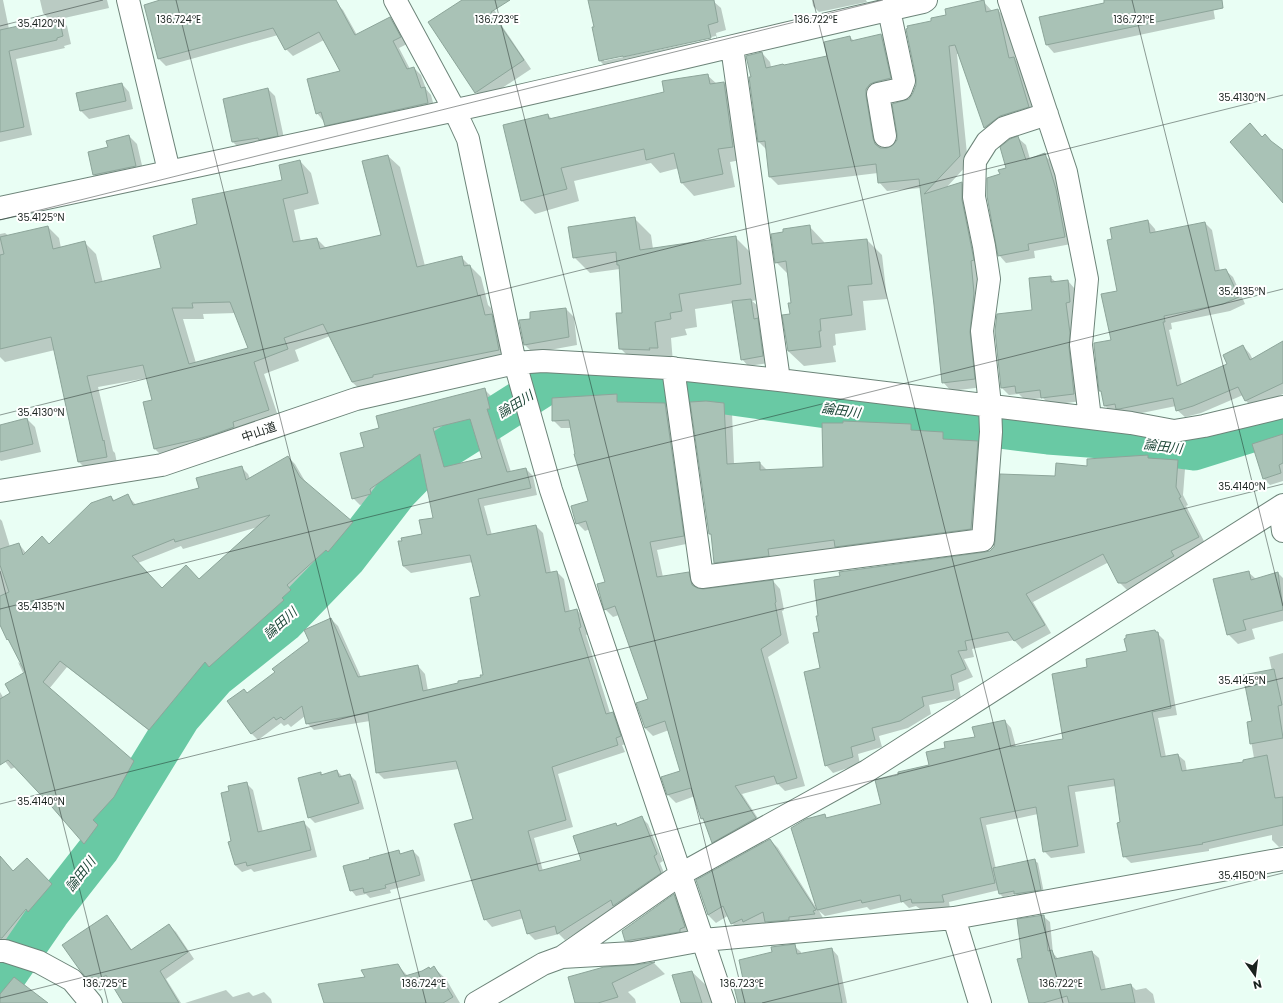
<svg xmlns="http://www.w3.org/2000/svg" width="1283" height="1003" viewBox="0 0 1283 1003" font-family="Poppins,'Noto Sans JP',sans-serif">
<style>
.shadow{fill:#0003;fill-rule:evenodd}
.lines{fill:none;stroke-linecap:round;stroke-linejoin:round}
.river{stroke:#69c9a4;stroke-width:41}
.building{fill:#a9c2b6;stroke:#8da59a;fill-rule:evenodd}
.minor-casing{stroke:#6d8479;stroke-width:24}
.minor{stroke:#fff;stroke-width:22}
.ticks{fill:none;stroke:#19221e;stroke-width:1;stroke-opacity:0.45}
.labels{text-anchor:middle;stroke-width:4;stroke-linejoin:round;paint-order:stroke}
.street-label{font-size:12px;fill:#19221e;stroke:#fff}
.water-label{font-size:13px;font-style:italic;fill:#1d4738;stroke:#fff}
.ticks-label{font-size:10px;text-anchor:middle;fill:#19221e;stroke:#fff;stroke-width:4;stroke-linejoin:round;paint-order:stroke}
</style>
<rect width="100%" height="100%" fill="#e9fef4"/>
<path class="shadow" d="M 0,0 L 3,0 L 9,29 L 50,20 L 43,13 L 40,0 L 107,0 L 109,8 L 60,19 L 67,26 L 71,44 L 64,46 L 65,48 L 16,59 L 32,135 L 0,142 Z
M 159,0 L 302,0 L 336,3 L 343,10 L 357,35 L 390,18 L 397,25 L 407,44 L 399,48 L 410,69 L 414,68 L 421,75 L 426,89 L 431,95 L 435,110 L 332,132 L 317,113 L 341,71 L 324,40 L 293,56 L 286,49 L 278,35 L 166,66 L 159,59 L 145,5 L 159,1 Z
M 464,0 L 488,0 L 500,19 L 498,20 L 531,69 L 484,100 L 476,92 Z
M 812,0 L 866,0 L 867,2 L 819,12 L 813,6 Z
M 1112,0 L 1220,0 L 1213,7 L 1215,19 L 1054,53 L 1047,45 L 1041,18 L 1106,3 Z
M 713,1 L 721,8 L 726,30 L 716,33 L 718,46 L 608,69 L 600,61 L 593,28 ZM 716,36 L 716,38 L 604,61 L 604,59 Z
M 983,1 L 992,11 L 998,10 L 1006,19 L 1016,60 L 1022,67 L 1037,115 L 993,136 L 985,128 L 959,54 L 957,54 L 968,164 L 945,189 L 962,183 L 970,191 L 981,268 L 983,387 L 951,391 L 943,382 L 921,188 L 887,191 L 879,182 L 878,173 L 778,185 L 770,177 L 767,150 L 759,142 L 752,78 L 762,53 L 770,62 L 771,67 L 784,66 L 828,57 L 850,37 L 854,41 L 881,35 L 889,44 L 898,87 L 874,105 L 881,148 L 888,149 L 894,146 L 898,140 L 909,100 L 914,94 L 917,85 L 932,22 Z
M 707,75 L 717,84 L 724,83 L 737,96 L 746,159 L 730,162 L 735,187 L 694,196 L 682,183 L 679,168 L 660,173 L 651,163 L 574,181 L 579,201 L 535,214 L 522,201 L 548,115 L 552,119 L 665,93 Z
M 122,84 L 129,92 L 133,109 L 89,119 L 81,111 L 77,94 Z
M 268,89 L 275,96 L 285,143 L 240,149 L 233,142 Z
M 129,136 L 137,144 L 144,174 L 102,183 L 94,175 L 109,148 Z
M 1018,138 L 1026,145 L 1030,159 L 1044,155 L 1052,162 L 1063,197 L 1071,244 L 1034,251 L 1035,258 L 1006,263 L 999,255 L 1001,174 L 1008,169 Z
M 388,156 L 400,167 L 425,266 L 461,257 L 481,277 L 488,305 L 491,308 L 493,317 L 503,327 L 510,361 L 364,393 L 352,382 L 330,336 L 295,350 L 299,361 L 264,374 L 280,422 L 166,460 L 155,449 L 153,401 L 147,378 L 98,387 L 113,451 L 115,453 L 118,469 L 90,473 L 79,462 L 55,350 L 5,362 L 0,357 L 0,234 L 5,233 L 9,236 L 48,227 L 59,238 L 61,248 L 85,243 L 96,254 L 103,283 L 162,269 L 198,225 L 283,180 L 300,161 L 311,173 L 319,204 L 294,210 L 301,242 L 317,239 L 326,248 L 382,235 ZM 236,313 L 249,349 L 196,363 L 183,319 L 204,319 L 203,314 Z
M 635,219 L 651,235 L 653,249 L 735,237 L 751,253 L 757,300 L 752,301 L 758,306 L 769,363 L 748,366 L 742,359 L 734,303 L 695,309 L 697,327 L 685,329 L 687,335 L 671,338 L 673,363 L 636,364 L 620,348 L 624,314 L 620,269 L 590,273 L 574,257 Z
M 1148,221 L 1155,229 L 1156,233 L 1205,223 L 1212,230 L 1220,271 L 1225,270 L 1233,277 L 1245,304 L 1230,311 L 1171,323 L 1172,329 L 1169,330 L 1182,385 L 1228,365 L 1243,346 L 1250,354 L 1253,360 L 1283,342 L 1283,394 L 1253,408 L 1245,400 L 1243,395 L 1201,413 L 1185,417 L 1177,410 L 1176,406 L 1127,416 L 1113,413 L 1105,406 L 1103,393 L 1100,391 L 1112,340 L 1118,292 L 1113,239 Z
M 809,226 L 824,242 L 825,244 L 867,240 L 882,255 L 887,299 L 863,301 L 866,330 L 835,334 L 836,345 L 833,346 L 836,362 L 804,366 L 788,351 L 792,304 L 789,275 L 776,262 Z
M 1050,277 L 1056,282 L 1068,281 L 1075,289 L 1082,401 L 1050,405 L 1043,398 L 1025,400 L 1019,394 L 1009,395 L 1002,388 L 1033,311 Z
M 566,309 L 574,317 L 577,345 L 533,353 L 525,345 L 520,321 L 531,320 Z
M 484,389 L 491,396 L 496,416 L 493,416 L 511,472 L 526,469 L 533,476 L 537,495 L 484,506 L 492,535 L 536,526 L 543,533 L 551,573 L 557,572 L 564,579 L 570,612 L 577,610 L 584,618 L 588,634 L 586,635 L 610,713 L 612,713 L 619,720 L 627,744 L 622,745 L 625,752 L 558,774 L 573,827 L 534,838 L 543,871 L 582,860 L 616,824 L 618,826 L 641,817 L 648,824 L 663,861 L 660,863 L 667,880 L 616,908 L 565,940 L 559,934 L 535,940 L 528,933 L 524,918 L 492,927 L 485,919 L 474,819 L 459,769 L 384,779 L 377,772 L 370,721 L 314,730 L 307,723 L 305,716 L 291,727 L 288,724 L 284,726 L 281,723 L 258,740 L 251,733 L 247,694 L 276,672 L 311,642 L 331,619 L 338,626 L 361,677 L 418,666 L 425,674 L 428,691 L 482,678 L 485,676 L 481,597 L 473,562 L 411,573 L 403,566 L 399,542 L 423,535 L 434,518 L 423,463 L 376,496 L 377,501 L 360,505 L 353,498 L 365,448 L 380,429 ZM 473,427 L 483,458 L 448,467 L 439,435 Z
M 616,395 L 624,403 L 665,404 L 673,412 L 691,543 L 657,550 L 663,577 L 688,573 L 696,581 L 699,590 L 773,581 L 780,589 L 784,610 L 782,611 L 789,643 L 768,657 L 805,786 L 785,791 L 778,784 L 742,794 L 763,826 L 720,850 L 713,842 L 705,822 L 702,819 L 695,796 L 676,803 L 668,795 L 682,772 L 669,730 L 653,736 L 645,728 L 649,700 L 619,615 L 613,617 L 605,609 L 607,583 L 590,529 L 585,531 L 577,523 L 589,501 L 572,428 L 561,428 L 553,420 Z
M 724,404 L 732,412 L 734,464 L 760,463 L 767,470 L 824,468 L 911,425 L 918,432 L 943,433 L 950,440 L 977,442 L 985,450 L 979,536 L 723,570 L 715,562 L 712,536 L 710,534 Z
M 27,419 L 35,427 L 41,452 L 1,461 L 0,460 L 0,426 Z
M 1283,434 L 1283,481 L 1270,485 L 1264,479 L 1273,437 Z
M 1147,456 L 1150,459 L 1178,461 L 1185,469 L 1183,495 L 1188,505 L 1186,506 L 1206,545 L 1134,590 L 1127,590 L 1119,582 L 1109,562 L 1033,602 L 1051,633 L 1022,649 L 1014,640 L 972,649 L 974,657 L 964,659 L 973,677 L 958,683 L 961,698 L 929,705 L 931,714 L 908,728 L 879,736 L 882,747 L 858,754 L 860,764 L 833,773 L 826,765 L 820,633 L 990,551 L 1056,478 L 1088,467 Z
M 288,457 L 295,464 L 306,483 L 359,529 L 335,558 L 333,557 L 293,593 L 297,597 L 288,606 L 290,608 L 217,673 L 212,668 L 156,736 L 67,667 L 49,689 L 140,769 L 121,804 L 99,827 L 104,833 L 92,850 L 53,806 L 15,767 L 11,769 L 0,755 L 0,692 L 37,755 L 56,745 L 18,662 L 24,667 L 12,644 L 8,639 L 0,625 L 0,519 L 2,521 L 10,547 L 19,544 L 26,553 L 49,545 L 111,497 L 115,501 L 128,496 L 136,505 L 200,489 L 241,467 L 248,474 L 250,479 ZM 258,527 L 200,580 L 162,589 L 138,563 L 181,546 L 183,549 Z
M 1248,572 L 1256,579 L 1278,573 L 1283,578 L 1283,621 L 1252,629 L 1255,639 L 1238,644 L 1228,634 Z
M 1155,631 L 1164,640 L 1177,715 L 1158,718 L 1166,757 L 1178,755 L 1185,761 L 1187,772 L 1244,763 L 1254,758 L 1248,723 L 1253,722 L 1272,671 L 1269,657 L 1283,653 L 1283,846 L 1279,847 L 1272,840 L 1272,835 L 1209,849 L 1209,851 L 1131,863 L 1124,856 L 1121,823 L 1116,786 L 1075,792 L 1085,853 L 1051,858 L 1044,851 L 1038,814 L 986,825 L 996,869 L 1034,860 L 1038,863 L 1044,893 L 1019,898 L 1016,894 L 1003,897 L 1000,894 L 999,890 L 949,902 L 950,909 L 920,909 L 916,906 L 909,908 L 903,902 L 870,910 L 867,907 L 825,916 L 819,911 L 823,918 L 774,929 L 767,922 L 752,929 L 740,931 L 732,923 L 729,915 L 716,923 L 708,915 L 697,881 L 770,840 L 778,848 L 817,909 L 824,816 L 827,819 L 882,805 L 930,766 L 946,748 L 976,737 L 1005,721 L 1011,728 L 1016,747 L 1064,740 L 1088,668 L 1128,652 Z
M 337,771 L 343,777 L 350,775 L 356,781 L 364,809 L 315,823 L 309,817 L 320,773 L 323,775 Z
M 246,783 L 253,790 L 263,832 L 303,822 L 310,829 L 317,857 L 254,872 L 251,869 L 242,872 L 235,865 L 232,842 L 230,791 Z
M 398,851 L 401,854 L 413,851 L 419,857 L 425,881 L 390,890 L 391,893 L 370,898 L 366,894 L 356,896 L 351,890 Z
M 0,856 L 14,872 L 35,867 L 59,892 L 37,919 L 34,916 L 9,946 L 0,946 Z
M 674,895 L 682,903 L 692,935 L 634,948 L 626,940 Z
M 107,916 L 113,923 L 132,950 L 169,925 L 176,932 L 194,959 L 166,979 L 181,1003 L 130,1003 L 112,983 L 100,991 L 93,984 Z
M 1043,916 L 1050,922 L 1053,953 L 1059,960 L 1092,952 L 1099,958 L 1106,990 L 1131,985 L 1136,990 L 1146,988 L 1153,994 L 1155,1003 L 1030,1003 L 1023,959 Z
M 794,946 L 801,952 L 801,955 L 832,949 L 838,956 L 847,1003 L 739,1003 L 745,985 L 773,953 Z
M 654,963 L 665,974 L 628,992 L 635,999 L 636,1003 L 576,1003 L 634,966 Z
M 397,965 L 408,976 L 431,970 L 434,968 L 446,979 L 460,1003 L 325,1003 L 366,978 Z
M 0,971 L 13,979 L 45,1003 L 0,1003 Z
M 692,972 L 708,987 L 713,1003 L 682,1003 Z
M 226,990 L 233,997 L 249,992 L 253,996 L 264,992 L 271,999 L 272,1003 L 185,1003 Z"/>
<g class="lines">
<path class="river" d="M 0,984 L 49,913 L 99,849 L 180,717 L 215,677 L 284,622 L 346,558 L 397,492 L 430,458 L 555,379 L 562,382 L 586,380 L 639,382 L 922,421 L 937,420 L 1048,434 L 1102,438 L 1194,450 L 1283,422"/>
</g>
<path class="building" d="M 160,0 L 336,0 L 355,35 L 390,17 L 401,37 L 393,41 L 407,69 L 414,67 L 421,88 L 425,87 L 428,103 L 325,126 L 321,112 L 316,114 L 307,79 L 340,71 L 319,32 L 285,50 L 273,28 L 158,59 L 144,5 Z
M 462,0 L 510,0 L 491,12 L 524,60 L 475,93 L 428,22 Z
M 588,0 L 714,0 L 718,22 L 708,25 L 711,38 L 623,57 L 623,56 L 599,61 L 592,27 L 594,27 Z
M 984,0 L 986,12 L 998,9 L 1009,58 L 1014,57 L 1029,107 L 1000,116 L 984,128 L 955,45 L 949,46 L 960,156 L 924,194 L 962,182 L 962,200 L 974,260 L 971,261 L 974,293 L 970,332 L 975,379 L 942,383 L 934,305 L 919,179 L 878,183 L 876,164 L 769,177 L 765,141 L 758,142 L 749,77 L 751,77 L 746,56 L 762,52 L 766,68 L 783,64 L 784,65 L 827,56 L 824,42 L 850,36 L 851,41 L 881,34 L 891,78 L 875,82 L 870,84 L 866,89 L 866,96 L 873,138 L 875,144 L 880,148 L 887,148 L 893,145 L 897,140 L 897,134 L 892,104 L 909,99 L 913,93 L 916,85 L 916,78 L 906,29 L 908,28 L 907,26 L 931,21 L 931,18 L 946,15 L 945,9 Z
M 1104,0 L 1222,0 L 1223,8 L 1046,45 L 1039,17 L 1104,3 Z
M 59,17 L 63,36 L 57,38 L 57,40 L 9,51 L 24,127 L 0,132 L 0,30 Z
M 708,74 L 710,84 L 724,82 L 733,147 L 718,149 L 723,174 L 681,183 L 674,153 L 646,160 L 644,149 L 561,168 L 567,189 L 521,201 L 503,125 L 548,114 L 549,119 L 664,92 L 662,81 Z
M 122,83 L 126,101 L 80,111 L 76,93 Z
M 268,88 L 278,136 L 259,140 L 258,138 L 232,142 L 223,99 Z
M 1250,123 L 1262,137 L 1265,134 L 1271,141 L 1283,150 L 1283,203 L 1230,142 Z
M 129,135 L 136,166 L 93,175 L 88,152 L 108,147 L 106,141 Z
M 1018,136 L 1026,160 L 1045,153 L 1056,189 L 1065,237 L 1028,244 L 1029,250 L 998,256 L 987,196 L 987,178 L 1000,174 L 998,170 L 1006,168 L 1000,147 L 1010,139 Z
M 388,155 L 417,267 L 462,256 L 464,266 L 470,265 L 478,296 L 480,295 L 485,315 L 492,314 L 499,350 L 373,375 L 373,377 L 352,382 L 323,324 L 284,338 L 288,349 L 254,362 L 269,410 L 233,422 L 234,427 L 212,435 L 198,439 L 154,449 L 143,402 L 152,400 L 143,365 L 87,376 L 103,441 L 104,440 L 107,457 L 78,462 L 51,337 L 0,349 L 0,255 L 4,254 L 0,237 L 48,226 L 53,249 L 85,241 L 95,283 L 161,268 L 153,236 L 197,224 L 192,199 L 282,180 L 279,165 L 300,160 L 308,193 L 283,199 L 293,242 L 317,238 L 320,249 L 381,235 L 362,161 ZM 230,302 L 248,348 L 189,364 L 172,308 L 193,308 L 192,303 Z
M 635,217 L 640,250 L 736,236 L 741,284 L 679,294 L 682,311 L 670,313 L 671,319 L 655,322 L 658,348 L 649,348 L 650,350 L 619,349 L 616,313 L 622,313 L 619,265 L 617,265 L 616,252 L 573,258 L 568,227 Z
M 1148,220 L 1150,233 L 1205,222 L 1215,271 L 1226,269 L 1239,297 L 1223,304 L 1164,316 L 1165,322 L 1163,322 L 1177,386 L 1227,364 L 1223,355 L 1243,345 L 1250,360 L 1283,341 L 1283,383 L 1245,401 L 1238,387 L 1193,406 L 1176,411 L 1173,398 L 1119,409 L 1116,409 L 1115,404 L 1104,406 L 1101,391 L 1099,391 L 1094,345 L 1094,343 L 1111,340 L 1101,294 L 1117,291 L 1107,240 L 1112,239 L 1110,228 Z
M 810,225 L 812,244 L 867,239 L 872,284 L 848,286 L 852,315 L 820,319 L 821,331 L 819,331 L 821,347 L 788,351 L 782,315 L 790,314 L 788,303 L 791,303 L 786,261 L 775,263 L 771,234 L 783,232 L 783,229 Z
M 1051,276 L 1051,282 L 1068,280 L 1070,302 L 1066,303 L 1070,333 L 1069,347 L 1074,394 L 1041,398 L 1040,390 L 1016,393 L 1015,386 L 1001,388 L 995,331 L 997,314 L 1032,310 L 1029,278 Z
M 751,299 L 754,319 L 758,318 L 763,356 L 741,360 L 732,301 Z
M 566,308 L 569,337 L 524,345 L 519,320 L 530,319 L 530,312 Z
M 485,388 L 490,409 L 487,409 L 507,472 L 526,468 L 531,488 L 478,499 L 487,535 L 536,525 L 546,573 L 557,571 L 565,612 L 577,609 L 581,627 L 579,628 L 606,714 L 613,712 L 621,736 L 616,738 L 618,745 L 552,767 L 566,820 L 528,831 L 539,871 L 581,860 L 573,836 L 616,823 L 617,826 L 642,816 L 657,854 L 654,856 L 661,873 L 613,906 L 611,900 L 557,934 L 555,926 L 527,934 L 520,910 L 484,920 L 454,824 L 473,819 L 456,761 L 376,773 L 368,713 L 306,724 L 302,706 L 284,720 L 281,717 L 276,720 L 274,717 L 251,734 L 227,701 L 244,689 L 247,693 L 275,672 L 272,669 L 309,641 L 304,630 L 331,618 L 358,677 L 418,665 L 423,691 L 458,683 L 458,681 L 481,677 L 480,675 L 483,675 L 470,598 L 480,596 L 470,555 L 403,566 L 398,541 L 402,541 L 401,538 L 422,534 L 419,520 L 433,518 L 420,454 L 370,489 L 371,494 L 352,499 L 340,453 L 364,447 L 360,433 L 379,428 L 376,416 ZM 470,419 L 482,458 L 444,467 L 433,428 Z
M 617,394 L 617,402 L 665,403 L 684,536 L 650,542 L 657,577 L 689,572 L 692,585 L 697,588 L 703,589 L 773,580 L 776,602 L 775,603 L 781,635 L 761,649 L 797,778 L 777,784 L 774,776 L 735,786 L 756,818 L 712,843 L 703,818 L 701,819 L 691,788 L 667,795 L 661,777 L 680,771 L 665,721 L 645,728 L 636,703 L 648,699 L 615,606 L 604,610 L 597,584 L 605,582 L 586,521 L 576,524 L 571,506 L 588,501 L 574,454 L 575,454 L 569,420 L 552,421 L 552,398 Z
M 706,401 L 724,403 L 727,464 L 760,462 L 760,470 L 823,467 L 822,423 L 843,423 L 843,421 L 911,424 L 911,430 L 943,432 L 943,439 L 978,441 L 971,529 L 835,547 L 834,540 L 768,549 L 769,556 L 714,563 L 711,534 L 709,534 L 690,402 Z
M 27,418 L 33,444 L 0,452 L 0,425 Z
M 1283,434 L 1283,463 L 1279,465 L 1281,473 L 1263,479 L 1252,444 Z
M 1148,455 L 1148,458 L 1178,460 L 1176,487 L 1181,497 L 1179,498 L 1199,537 L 1171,551 L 1174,556 L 1126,583 L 1118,583 L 1103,554 L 1026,594 L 1045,625 L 1014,641 L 1008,632 L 965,641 L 967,650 L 958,651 L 966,669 L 951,675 L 954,690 L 922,697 L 924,706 L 900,721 L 872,728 L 875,740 L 851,747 L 853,757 L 825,766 L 804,672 L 820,668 L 813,633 L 819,632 L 816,616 L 818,616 L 814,580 L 840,576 L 839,572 L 985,552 L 990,551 L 994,547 L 995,541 L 1000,474 L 1055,476 L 1056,463 L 1087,466 L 1087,459 Z
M 288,456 L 300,477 L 353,522 L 328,552 L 326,550 L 287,585 L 291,590 L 282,598 L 284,600 L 209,667 L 205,662 L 149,730 L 60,661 L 43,682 L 134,761 L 114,797 L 93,820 L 98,825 L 84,844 L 52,807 L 8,760 L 0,765 L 0,699 L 10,693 L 5,684 L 25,672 L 8,639 L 7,640 L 0,625 L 0,596 L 9,592 L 0,565 L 0,549 L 19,543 L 23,555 L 42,536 L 49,544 L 91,503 L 111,496 L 113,501 L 128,494 L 133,505 L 199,488 L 196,478 L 242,466 L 246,480 ZM 270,515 L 199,579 L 186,565 L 162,588 L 132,556 L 174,539 L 175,542 Z
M 1249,571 L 1251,580 L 1278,572 L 1283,610 L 1243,620 L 1246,630 L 1227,635 L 1213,579 Z
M 1155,630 L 1156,632 L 1158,632 L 1171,708 L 1152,712 L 1161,757 L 1178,754 L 1182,771 L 1243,762 L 1243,760 L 1267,755 L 1275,798 L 1283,797 L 1283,825 L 1202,843 L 1203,844 L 1123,857 L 1117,823 L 1120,822 L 1114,779 L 1068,786 L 1078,846 L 1043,852 L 1036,807 L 980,818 L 995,883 L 942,895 L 944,902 L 912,903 L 911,899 L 901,902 L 900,895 L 862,903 L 861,900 L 817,910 L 791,828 L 806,819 L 825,814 L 826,818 L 881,804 L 875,780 L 898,775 L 898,772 L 929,765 L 926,752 L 945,748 L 944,742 L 975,737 L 972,727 L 1005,720 L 1011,747 L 1063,739 L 1052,674 L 1087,667 L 1086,659 L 1127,651 L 1124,639 L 1126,638 L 1126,635 Z
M 1274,669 L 1282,705 L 1278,706 L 1283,738 L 1250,744 L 1247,722 L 1252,721 L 1243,675 Z
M 337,770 L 339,777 L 350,774 L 359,803 L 308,818 L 298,778 L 321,772 L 321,775 Z
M 247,782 L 258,832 L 304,821 L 311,850 L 247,866 L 246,862 L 235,865 L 228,842 L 231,841 L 221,793 L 229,791 L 228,786 Z
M 770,839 L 816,910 L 813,911 L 815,914 L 789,917 L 789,920 L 765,922 L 763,912 L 743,922 L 742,919 L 731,924 L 723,906 L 708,915 L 696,880 Z
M 399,850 L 400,854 L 413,850 L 420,875 L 385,885 L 386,888 L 364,893 L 363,888 L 350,891 L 343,866 L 370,859 L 369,858 Z
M 0,856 L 13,871 L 27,858 L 52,884 L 28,912 L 26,909 L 2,938 L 0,938 Z
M 1035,859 L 1041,890 L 1014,894 L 1014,891 L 999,894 L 993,868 Z
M 674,894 L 685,927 L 680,929 L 680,932 L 625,941 L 622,931 Z
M 107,915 L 131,950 L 169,924 L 188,952 L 160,971 L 179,1003 L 123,1003 L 106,975 L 92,985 L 79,969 L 62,945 Z
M 1044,915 L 1048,951 L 1052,950 L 1055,959 L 1092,951 L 1101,990 L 1131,984 L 1135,1003 L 1069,1003 L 1067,996 L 1043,1003 L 1029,1003 L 1017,959 L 1022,958 L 1017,919 Z
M 795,944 L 797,954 L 832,948 L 842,1003 L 738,1003 L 734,987 L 744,984 L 739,960 L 772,952 L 771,947 Z
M 655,962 L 612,983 L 618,997 L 598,1003 L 575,1003 L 568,977 L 604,967 L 634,965 Z
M 398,964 L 405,976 L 422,971 L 429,967 L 430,969 L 434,966 L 453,997 L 443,1003 L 324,1003 L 318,984 L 365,977 L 361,970 Z
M 692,971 L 702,1003 L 681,1003 L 672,975 Z
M 14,977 L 48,1003 L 0,1003 L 0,994 Z"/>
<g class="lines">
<g class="minor-casing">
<path id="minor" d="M 128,0 L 169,171
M 395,0 L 455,111 L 468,139 L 515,363 L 551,490 L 724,1003
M 1009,0 L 1066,172 L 1087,279 L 1081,345 L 1090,418
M 732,47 L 779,380
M 885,136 L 878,94 L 901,89 L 904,81 L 889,10
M 0,208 C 152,175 304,144 456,110 C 612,76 767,37 923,2 L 926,0
M 673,368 L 702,577 L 983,540 L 991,432 L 990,405 L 982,331 L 989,279 L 984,246 L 974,197 L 975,161 L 987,142 L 1004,128 L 1047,114
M 0,491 L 162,465 L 356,399 L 515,363 L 543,361 L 668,368 L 779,380 L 1131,423 L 1174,431 L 1204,426 L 1283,407
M 1280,507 L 1283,531
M 954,918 L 980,1003
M 0,951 L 5,951 L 39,962 L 72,980 L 91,1003
M 562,957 L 633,953 L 703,940 L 954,918 L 1283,859
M 476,1003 L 543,964 L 562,957 L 681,874 L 867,771 L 1147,591 L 1283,505"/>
</g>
<use href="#minor" class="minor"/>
</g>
<path class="ticks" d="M 176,0 L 426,1003M 495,0 L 745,1003M 813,0 L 1063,1003M 1132,0 L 1283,606M 0,26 L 103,0M 0,220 L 883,0M 0,415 L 1283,95M 0,571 L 108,1003M 0,609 L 1283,289M 0,804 L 1283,484M 0,998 L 1283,678M 762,1003 L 1283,873"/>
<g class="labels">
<g class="street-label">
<text transform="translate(259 432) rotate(-19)" y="4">中山道</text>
</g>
<g class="water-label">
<text transform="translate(515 404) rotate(-32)" y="5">論田川</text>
<text transform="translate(841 410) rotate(8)" y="5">論田川</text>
<text transform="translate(1163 446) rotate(7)" y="5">論田川</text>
<text transform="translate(280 623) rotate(-42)" y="5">論田川</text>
<text transform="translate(80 874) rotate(-52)" y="5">論田川</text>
</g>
</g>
<g class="ticks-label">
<text x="179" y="23">136.724°E</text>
<text x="497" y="23">136.723°E</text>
<text x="816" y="23">136.722°E</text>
<text x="1134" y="23">136.721°E</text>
<text x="41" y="27">35.4120°N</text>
<text x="1242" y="101">35.4130°N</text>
<text x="41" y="221">35.4125°N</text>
<text x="1242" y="295">35.4135°N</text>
<text x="41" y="416">35.4130°N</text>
<text x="1242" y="490">35.4140°N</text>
<text x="41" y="610">35.4135°N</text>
<text x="1242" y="684">35.4145°N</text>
<text x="41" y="805">35.4140°N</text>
<text x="1242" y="879">35.4150°N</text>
<text x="105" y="987">136.725°E</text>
<text x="424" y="987">136.724°E</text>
<text x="742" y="987">136.723°E</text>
<text x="1061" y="987">136.722°E</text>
</g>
<g transform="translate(1255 975) rotate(166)" stroke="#ffffff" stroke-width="3" paint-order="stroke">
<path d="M0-3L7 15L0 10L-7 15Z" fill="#19221e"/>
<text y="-6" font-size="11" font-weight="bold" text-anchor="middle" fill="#19221e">N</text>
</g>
</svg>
